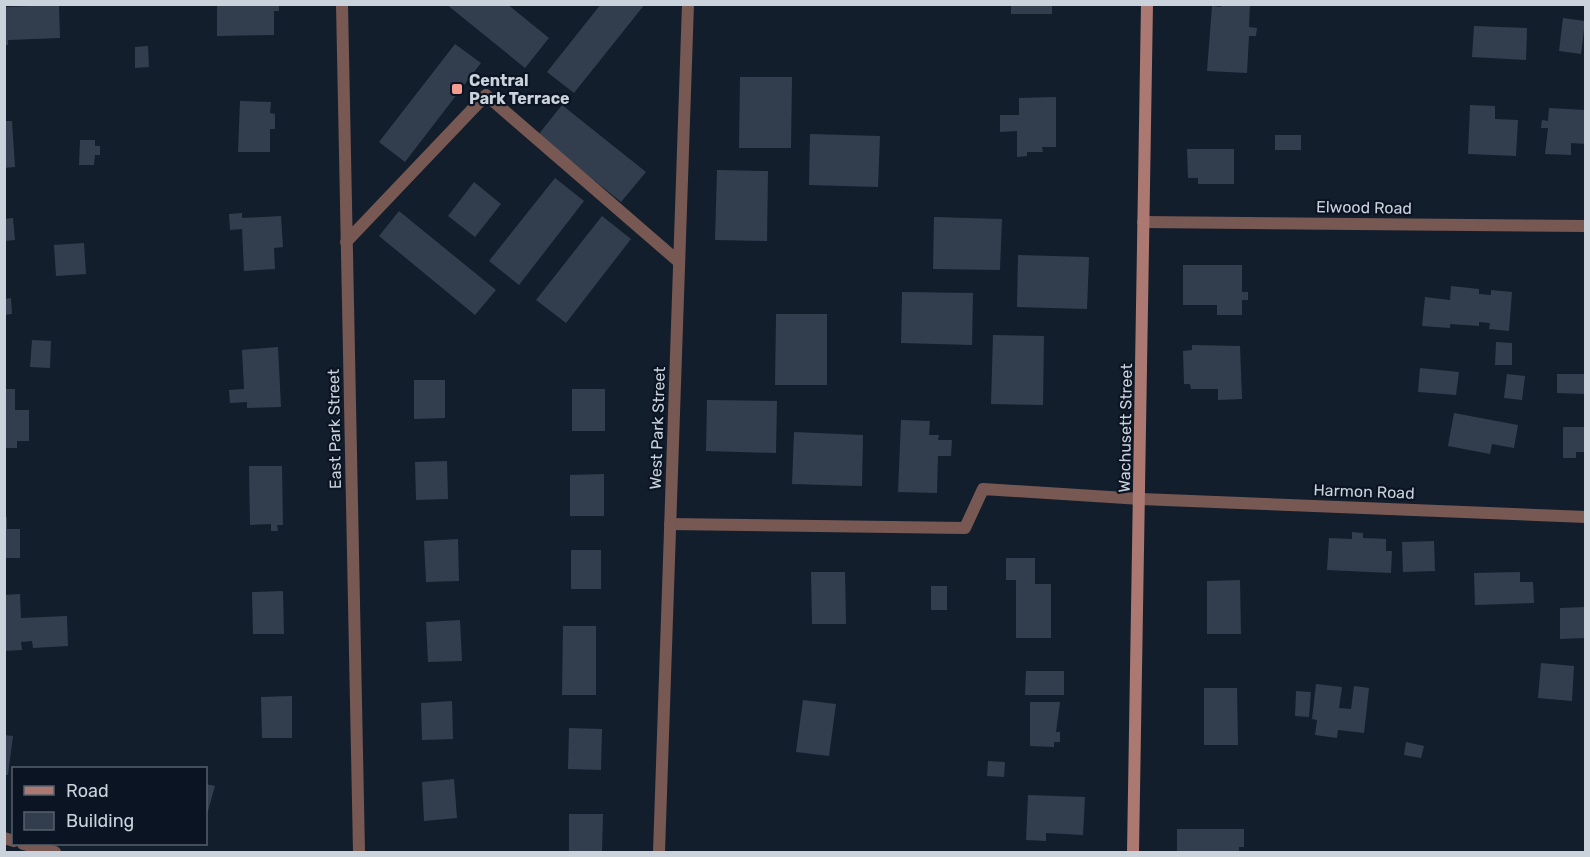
<svg xmlns="http://www.w3.org/2000/svg" width="1590" height="857" viewBox="0 0 1590 857" font-family="Rubik,sans-serif">
<style>
.building{fill:#323e4e}
.lines{fill:none;stroke-linecap:round;stroke-linejoin:round}
.lane{stroke:#775853;stroke-width:12}
.street{stroke:#775853;stroke-width:12}
.secondary{stroke:#ab7971;stroke-width:12}
.poi-dot{fill:#f59c90;stroke:#0a1422;stroke-width:2}
.labels{text-anchor:middle;stroke-width:4.5;stroke-linejoin:round;paint-order:stroke}
.poi-label{font-size:16px;font-weight:bold;fill:#cad2dc;stroke:#0a1422;text-anchor:start}
.street-label{font-size:16px;fill:#cad2dc;stroke:#0a1422}
</style>
<rect width="100%" height="100%" fill="#131e2c"/>
<path class="building" d="M 225,4 L 279,4 L 279,11 L 274,11 L 274,35 L 217,36 L 217,6 Z
M 446,4 L 507,4 L 549,38 L 525,68 Z
M 601,4 L 645,4 L 574,93 L 547,72 Z
M 1221,4 L 1250,4 L 1249,27 L 1257,28 L 1256,36 L 1249,36 L 1247,73 L 1207,71 L 1212,6 L 1221,7 Z
M 59,5 L 60,38 L 8,40 L 8,45 L 4,45 L 4,7 Z
M 1011,5 L 1052,5 L 1052,14 L 1011,14 Z
M 1563,18 L 1585,21 L 1581,54 L 1559,51 Z
M 1474,26 L 1527,28 L 1526,60 L 1472,57 Z
M 455,44 L 481,63 L 405,162 L 379,142 Z
M 148,46 L 149,67 L 135,68 L 135,47 Z
M 740,77 L 792,77 L 791,148 L 739,148 Z
M 1056,97 L 1056,147 L 1042,147 L 1043,152 L 1027,152 L 1027,156 L 1017,157 L 1017,131 L 1000,132 L 1000,115 L 1019,115 L 1019,98 Z
M 240,101 L 271,102 L 270,113 L 275,114 L 275,129 L 270,129 L 270,152 L 238,152 Z
M 562,105 L 646,172 L 621,202 L 538,135 Z
M 1470,105 L 1495,106 L 1495,119 L 1518,120 L 1516,156 L 1468,154 Z
M 1549,108 L 1586,110 L 1586,144 L 1571,143 L 1571,155 L 1545,154 L 1548,128 L 1541,128 L 1542,120 L 1548,121 Z
M 4,121 L 12,121 L 15,167 L 4,168 Z
M 810,134 L 880,136 L 878,187 L 809,185 Z
M 1275,135 L 1301,135 L 1301,150 L 1275,150 Z
M 80,140 L 95,140 L 95,146 L 100,146 L 100,155 L 95,155 L 94,165 L 79,165 Z
M 1187,149 L 1234,149 L 1234,184 L 1198,184 L 1198,178 L 1188,178 Z
M 717,170 L 768,171 L 767,241 L 715,240 Z
M 555,178 L 584,201 L 519,285 L 489,261 Z
M 474,182 L 501,204 L 475,237 L 448,216 Z
M 399,211 L 496,290 L 475,315 L 379,236 Z
M 242,213 L 242,218 L 281,216 L 283,247 L 274,248 L 275,269 L 244,271 L 242,229 L 230,230 L 229,214 Z
M 602,216 L 631,239 L 566,323 L 536,300 Z
M 934,217 L 1002,219 L 1000,270 L 933,269 Z
M 13,218 L 15,240 L 4,241 L 4,219 Z
M 84,243 L 86,274 L 56,276 L 54,245 Z
M 1018,255 L 1089,257 L 1087,309 L 1017,307 Z
M 1183,265 L 1242,265 L 1242,292 L 1248,292 L 1248,300 L 1242,300 L 1242,315 L 1217,315 L 1217,305 L 1183,305 Z
M 1451,286 L 1479,289 L 1479,294 L 1491,295 L 1491,290 L 1512,292 L 1509,331 L 1489,329 L 1490,323 L 1479,322 L 1479,326 L 1450,324 L 1450,328 L 1422,326 L 1425,297 L 1450,300 Z
M 902,292 L 973,293 L 972,345 L 901,343 Z
M 11,298 L 12,314 L 4,315 L 4,299 Z
M 776,314 L 827,314 L 827,385 L 775,385 Z
M 993,335 L 1044,336 L 1043,405 L 991,404 Z
M 32,340 L 51,341 L 50,368 L 30,367 Z
M 1496,342 L 1512,343 L 1512,365 L 1495,365 Z
M 1192,345 L 1240,346 L 1242,399 L 1218,400 L 1218,389 L 1191,389 L 1190,384 L 1184,384 L 1183,351 L 1192,350 Z
M 278,347 L 281,407 L 247,408 L 247,402 L 230,403 L 229,390 L 244,389 L 242,350 Z
M 1420,368 L 1459,372 L 1456,395 L 1418,392 Z
M 1507,374 L 1525,376 L 1522,400 L 1504,398 Z
M 1557,374 L 1586,374 L 1586,394 L 1557,393 Z
M 414,380 L 445,380 L 445,418 L 414,419 Z
M 4,389 L 15,389 L 15,410 L 29,410 L 29,441 L 17,441 L 17,448 L 4,448 Z
M 572,389 L 605,389 L 605,431 L 572,431 Z
M 707,400 L 777,401 L 776,453 L 706,451 Z
M 1454,413 L 1518,425 L 1514,448 L 1492,444 L 1490,454 L 1448,446 Z
M 901,420 L 930,421 L 929,435 L 939,435 L 938,440 L 952,440 L 951,456 L 938,456 L 937,493 L 898,492 Z
M 1563,427 L 1586,427 L 1586,452 L 1576,452 L 1576,458 L 1563,458 Z
M 794,432 L 863,435 L 862,486 L 792,484 Z
M 447,461 L 448,499 L 416,500 L 415,462 Z
M 249,466 L 282,466 L 283,525 L 277,525 L 278,531 L 271,531 L 271,524 L 250,525 Z
M 604,474 L 604,516 L 570,516 L 570,475 Z
M 4,517 L 7,517 L 7,529 L 20,529 L 20,558 L 4,558 Z
M 1352,532 L 1363,533 L 1363,538 L 1386,539 L 1386,551 L 1392,551 L 1391,573 L 1327,570 L 1329,538 L 1352,539 Z
M 458,539 L 459,581 L 426,582 L 424,541 Z
M 1434,541 L 1435,571 L 1403,572 L 1402,542 Z
M 571,550 L 601,550 L 601,589 L 571,589 Z
M 1006,558 L 1035,558 L 1035,584 L 1051,584 L 1051,638 L 1016,638 L 1016,580 L 1006,580 Z
M 811,572 L 845,572 L 846,624 L 812,624 Z
M 1520,572 L 1520,582 L 1533,582 L 1534,603 L 1475,605 L 1474,573 Z
M 1240,580 L 1241,634 L 1207,634 L 1207,581 Z
M 931,586 L 947,586 L 947,610 L 931,610 Z
M 283,591 L 284,634 L 253,634 L 252,592 Z
M 20,594 L 21,618 L 67,616 L 68,646 L 33,648 L 32,641 L 21,642 L 22,650 L 4,651 L 4,595 Z
M 1586,607 L 1586,638 L 1560,639 L 1560,608 Z
M 460,620 L 462,661 L 428,662 L 426,622 Z
M 563,626 L 596,626 L 596,695 L 562,695 Z
M 1541,663 L 1574,666 L 1572,701 L 1538,698 Z
M 1026,671 L 1064,671 L 1064,695 L 1025,695 Z
M 1316,684 L 1342,687 L 1339,708 L 1351,709 L 1354,686 L 1369,688 L 1364,733 L 1338,730 L 1337,738 L 1315,735 L 1317,720 L 1312,719 Z
M 1204,688 L 1237,688 L 1238,745 L 1204,745 Z
M 1296,691 L 1311,692 L 1309,717 L 1295,716 Z
M 292,696 L 292,738 L 262,738 L 261,697 Z
M 803,700 L 836,704 L 829,756 L 796,752 Z
M 452,701 L 453,739 L 422,740 L 421,703 Z
M 1030,702 L 1060,702 L 1056,732 L 1060,732 L 1060,742 L 1054,742 L 1054,747 L 1030,746 Z
M 569,728 L 602,729 L 601,770 L 568,769 Z
M 4,735 L 13,736 L 8,775 L 4,775 Z
M 1406,742 L 1424,746 L 1421,758 L 1404,755 Z
M 988,761 L 1005,762 L 1004,777 L 987,776 Z
M 454,779 L 457,818 L 424,821 L 422,782 Z
M 206,784 L 215,786 L 206,818 Z
M 1028,795 L 1085,797 L 1083,835 L 1046,833 L 1046,841 L 1026,840 Z
M 569,814 L 603,814 L 602,852 L 569,852 Z
M 1177,829 L 1244,829 L 1244,847 L 1239,847 L 1239,852 L 1177,852 Z"/>
<g class="lines">
<path class="lane" d="M 670,524 L 965,528 L 983,489 L 1141,499"/>
<path class="street" d="M 342,4 L 359,852
M 1143,222 L 1586,226
M 346,242 L 486,95 L 679,262
M 1141,499 L 1586,517
M 4,838 L 14,841
M 23,844 L 55,852
M 659,852 L 688,4"/>
<path class="secondary" d="M 1133,852 L 1147,4"/>
</g>
<rect class="poi-dot" x="451" y="83" width="12" height="12" rx="3"/>
<g class="labels">
<g class="poi-label">
<text x="469" y="86">Central<tspan x="469" dy="18">Park Terrace</tspan></text>
</g>
<g class="street-label">
<text transform="translate(1364 207) rotate(1)" y="6">Elwood Road</text>
<text transform="translate(657 428) rotate(-88)" y="6">West Park Street</text>
<text transform="translate(1125 428) rotate(-89)" y="6">Wachusett Street</text>
<text transform="translate(334 429) rotate(-91)" y="6">East Park Street</text>
<text transform="translate(1364 491) rotate(2)" y="6">Harmon Road</text>
</g>
</g>
<rect width="1590" height="857" fill="none" stroke="#cad2dc" stroke-width="12"/>
<rect x="12" y="767" width="195" height="78" fill="#0a1422" stroke="#57606c" stroke-width="1.5"/>
<rect x="24" y="786" width="30" height="9" fill="#ab7971" stroke="#57606c" stroke-width="1.5"/>
<text x="66" y="797" font-size="18" fill="#cad2dc">Road</text>
<rect x="24" y="812" width="30" height="18" fill="#323e4e" stroke="#57606c" stroke-width="1.5"/>
<text x="66" y="827" font-size="18" fill="#cad2dc">Building</text>
</svg>
